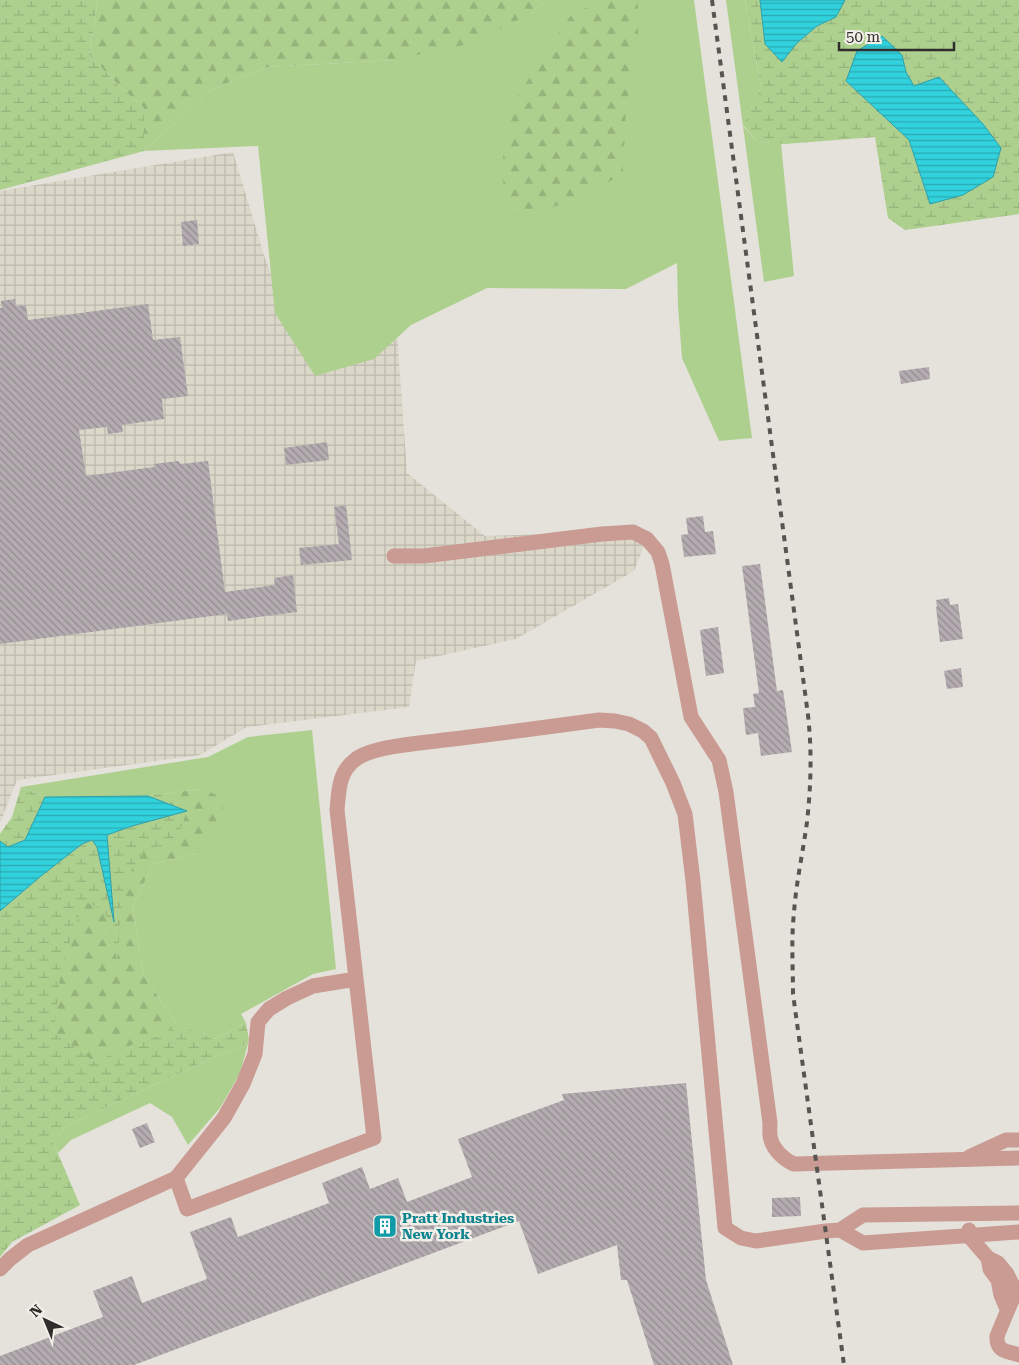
<svg xmlns="http://www.w3.org/2000/svg" width="1019" height="1365" viewBox="0 0 1019 1365" font-family="'Roboto Serif',serif">
<style>
.industrial{fill:url(#industrial-grid)}
.green{fill:#add08e}
.forest{fill:url(#forest-firs)}
.wetland{fill:url(#wetland-marsh);fill-rule:evenodd}
.water{fill:url(#water-rules);stroke:#30a0a8}
.building{fill:url(#building-back-hatch)}
.lines{fill:none;stroke-linecap:round;stroke-linejoin:round}
.minor{stroke:#c99b93;stroke-width:15}
.rail{stroke:#565552;stroke-width:4;stroke-dasharray:6 6;stroke-linecap:butt}
.labels{text-anchor:middle;stroke-width:5;stroke-linejoin:round;paint-order:stroke}
.culture-label{font-size:14px;font-weight:bold;fill:#0d838f;stroke:#f2efe8;text-anchor:start}
</style>
<defs>
<pattern id="industrial-grid" width="8" height="8" patternUnits="userSpaceOnUse" patternTransform="scale(1.25)"><rect width="8" height="8" fill="#dbd7c9"/><path d="M0 4h8M4 0v8" fill="none" stroke="#bcb9ad"/></pattern>
<pattern id="forest-firs" width="22" height="20" patternUnits="userSpaceOnUse" patternTransform="scale(1.25)"><rect width="22" height="20" fill="#add08e"/><path d="M5 1l3.5 6h-7zM16 11l3.5 6h-7z" fill="#95b37b"/></pattern>
<pattern id="wetland-marsh" width="20" height="14" patternUnits="userSpaceOnUse" patternTransform="scale(1.25)"><rect width="20" height="14" fill="#add08e"/><path d="M1 5h8M5 5V1M11 12h8M15 12V8" fill="none" stroke="#95b37b"/></pattern>
<pattern id="water-rules" width="6" height="5" patternUnits="userSpaceOnUse" patternTransform="scale(1.25)"><rect width="6" height="5" fill="#31d1dd"/><path d="M0 2.5h6" fill="none" stroke="#2aaab3"/></pattern>
<pattern id="building-back-hatch" width="6" height="6" patternUnits="userSpaceOnUse" patternTransform="scale(1.25)"><rect width="6" height="6" fill="#b4acb0"/><path d="M-1 5l2 2M0 0l6 6M5-1l2 2" fill="none" stroke="#938c8f"/></pattern>
</defs>
<rect width="100%" height="100%" fill="#e5e2db"/>
<path class="industrial" d="M 233,152 L 265,258 L 306,361 L 397,332 L 407,473 L 485,536 L 650,531 L 634,571 L 516,639 L 416,661 L 409,707 L 247,727 L 200,755 L 17,780 L 0,823 L 0,191 Z"/>
<path class="green" d="M 546,0 L 694,0 L 752,438 L 719,441 L 682,358 L 678,306 L 677,263 L 626,289 L 487,288 L 411,325 L 374,359 L 315,376 L 275,313 L 258,146 L 144,151 L 212,89 L 268,67 L 395,60 L 532,13 Z
M 726,0 L 745,0 L 761,87 L 743,126 L 758,142 L 781,143 L 794,276 L 764,282 Z
M 312,730 L 336,969 L 313,974 L 241,1014 L 246,1023 L 215,1039 L 177,1025 L 143,974 L 133,906 L 153,864 L 199,853 L 224,821 L 201,789 L 148,796 L 45,797 L 21,787 L 208,757 L 248,737 Z
M 249,1040 L 240,1073 L 220,1108 L 188,1145 L 172,1117 L 150,1103 L 71,1140 L 58,1153 L 53,1142 L 66,1126 L 219,1055 L 243,1046 Z"/>
<path class="forest" d="M 98,0 L 546,0 L 532,13 L 468,44 L 395,60 L 268,67 L 212,89 L 144,151 L 144,108 L 121,88 L 89,55 Z
M 593,0 L 638,0 L 638,39 L 626,108 L 623,173 L 578,201 L 511,216 L 501,172 L 511,106 L 571,15 L 588,7 Z
M 201,789 L 222,797 L 225,821 L 199,853 L 153,864 L 133,906 L 143,974 L 177,1025 L 215,1039 L 38,1125 L 53,867 L 113,916 L 132,826 L 186,811 L 148,796 Z"/>
<path class="wetland" d="M 0,0 L 98,0 L 89,55 L 121,88 L 144,108 L 144,151 L 0,190 Z
M 745,0 L 760,0 L 765,44 L 782,61 L 796,44 L 817,26 L 836,17 L 845,0 L 1019,0 L 1019,214 L 905,230 L 888,218 L 875,137 L 785,144 L 758,142 L 743,125 L 761,87 ZM 902,55 L 906,72 L 914,87 L 930,204 L 909,140 L 846,81 Z
M 21,787 L 45,797 L 25,840 L 8,848 L 0,841 L 0,834 L 12,817 Z
M 187,811 L 177,839 L 142,852 L 124,883 L 117,960 L 105,911 L 84,901 L 61,967 L 54,1033 L 95,1062 L 136,1043 L 158,1036 L 177,1025 L 215,1039 L 246,1023 L 249,1040 L 243,1046 L 219,1055 L 66,1126 L 53,1142 L 80,1205 L 12,1242 L 0,1257 L 0,911 L 41,876 L 82,844 L 92,840 L 97,847 L 113,916 L 107,835 L 132,826 Z"/>
<path class="water" d="M 760,0 L 845,0 L 836,17 L 817,26 L 796,44 L 782,62 L 765,44 Z
M 882,36 L 902,55 L 906,72 L 914,86 L 939,77 L 983,124 L 1001,148 L 993,177 L 963,195 L 930,204 L 909,140 L 846,81 L 857,51 Z
M 148,796 L 187,811 L 132,826 L 107,835 L 114,922 L 97,847 L 92,840 L 82,844 L 41,876 L 0,911 L 0,841 L 8,847 L 25,840 L 45,797 Z"/>
<path class="building" d="M 197,220 L 199,244 L 183,246 L 181,222 Z
M 15,299 L 16,306 L 26,305 L 28,320 L 148,304 L 153,340 L 180,337 L 188,396 L 162,399 L 164,419 L 122,425 L 123,432 L 108,434 L 107,427 L 79,430 L 86,476 L 154,467 L 154,464 L 178,461 L 181,464 L 208,461 L 225,592 L 275,585 L 274,578 L 293,575 L 297,612 L 228,621 L 227,614 L 0,644 L 0,308 L 2,308 L 1,301 Z
M 929,367 L 930,379 L 901,384 L 899,371 Z
M 327,442 L 329,460 L 286,465 L 284,448 Z
M 346,505 L 352,560 L 301,565 L 299,548 L 339,544 L 334,507 Z
M 703,516 L 705,532 L 713,531 L 716,554 L 684,557 L 681,535 L 688,534 L 686,518 Z
M 760,564 L 777,691 L 783,690 L 792,752 L 761,756 L 758,733 L 746,735 L 743,708 L 755,707 L 753,694 L 759,693 L 742,566 Z
M 949,598 L 950,605 L 958,604 L 963,639 L 940,642 L 936,607 L 937,607 L 936,600 Z
M 718,627 L 724,673 L 706,676 L 700,630 Z
M 961,668 L 963,687 L 947,689 L 944,671 Z
M 686,1083 L 706,1280 L 733,1365 L 654,1365 L 627,1280 L 621,1280 L 617,1245 L 538,1274 L 519,1221 L 134,1365 L 0,1365 L 0,1356 L 103,1317 L 93,1291 L 132,1276 L 142,1303 L 207,1279 L 190,1232 L 231,1217 L 238,1237 L 329,1203 L 322,1183 L 362,1167 L 370,1189 L 398,1178 L 407,1202 L 472,1177 L 458,1139 L 564,1100 L 562,1094 Z
M 147,1123 L 155,1142 L 140,1148 L 132,1129 Z
M 800,1197 L 801,1216 L 772,1217 L 772,1198 Z"/>
<g class="lines">
<path class="minor" d="M 394,556 L 424,556 L 602,534 L 633,532 L 647,539 L 658,552 L 662,564 L 691,717 L 719,760 L 726,792 L 770,1123 C 770,1128 769,1135 771,1140 C 774,1150 784,1160 794,1164 L 1019,1158
M 356,979 L 313,986 L 287,998 L 269,1009 L 258,1022 L 255,1054 L 243,1084 L 224,1118 L 176,1178 L 187,1209 L 374,1138 L 337,810 C 339,791 338,772 356,759 C 373,746 422,743 444,740 C 496,734 547,727 599,720 L 615,721 L 629,724 L 643,731 L 651,738 L 673,783 L 685,814 L 693,881 L 725,1228 L 741,1238 L 756,1241 L 826,1231 L 840,1230 L 863,1215 L 1019,1213
M 969,1157 L 1006,1140 L 1019,1140
M 840,1230 L 863,1243 L 1019,1232
M 969,1230 L 969,1236 L 988,1258 L 998,1263 L 1007,1274 L 1012,1284 L 1014,1295 L 997,1336 C 996,1352 1007,1351 1019,1355
M 988,1258 L 990,1269 L 998,1280 L 1001,1295 L 1007,1309
M 0,1269 L 10,1259 L 28,1245 L 176,1178"/>
<path class="rail" d="M 712,0 L 808,715 C 812,751 811,786 807,822 C 803,852 796,883 794,913 C 791,940 793,967 793,994 L 844,1365"/>
</g>
<defs>
<g id="building-square" transform="scale(1.25)"><rect x="-9" y="-9" width="18" height="18" rx="4" fill="#0f9aa8" stroke="#f2efe8"/><path d="M-4-6H4V6H1V3H-1V6H-4ZM-2.5-4.3h1.7v1.8h-1.7ZM.8-4.3h1.7v1.8H.8ZM-2.5-1h1.7V.8h-1.7ZM.8-1h1.7V.8H.8Z" fill="#fff"/></g>
</defs>
<g fill-rule="evenodd">
<use href="#building-square" x="385" y="1226"/>
</g>
<g class="labels">
<g class="culture-label">
<text x="402" y="1223">Pratt Industries<tspan x="402" dy="16">New York</tspan></text>
</g>
</g>
<g transform="translate(45 1320) rotate(316)" stroke="#f2efe8" stroke-width="4" paint-order="stroke">
<path d="M0-4L9 19L0 12L-9 19Z" fill="#2f2e2c"/>
<text y="-8" font-size="14" font-weight="bold" text-anchor="middle" fill="#2f2e2c">N</text>
</g>
<path d="M839 42v8h115v-8" fill="none" stroke="#2f2e2c" stroke-width="2.5"/>
<text x="846" y="42" font-size="15" fill="#2f2e2c" stroke="#f2efe8" stroke-width="4" paint-order="stroke">50 m</text>
</svg>
